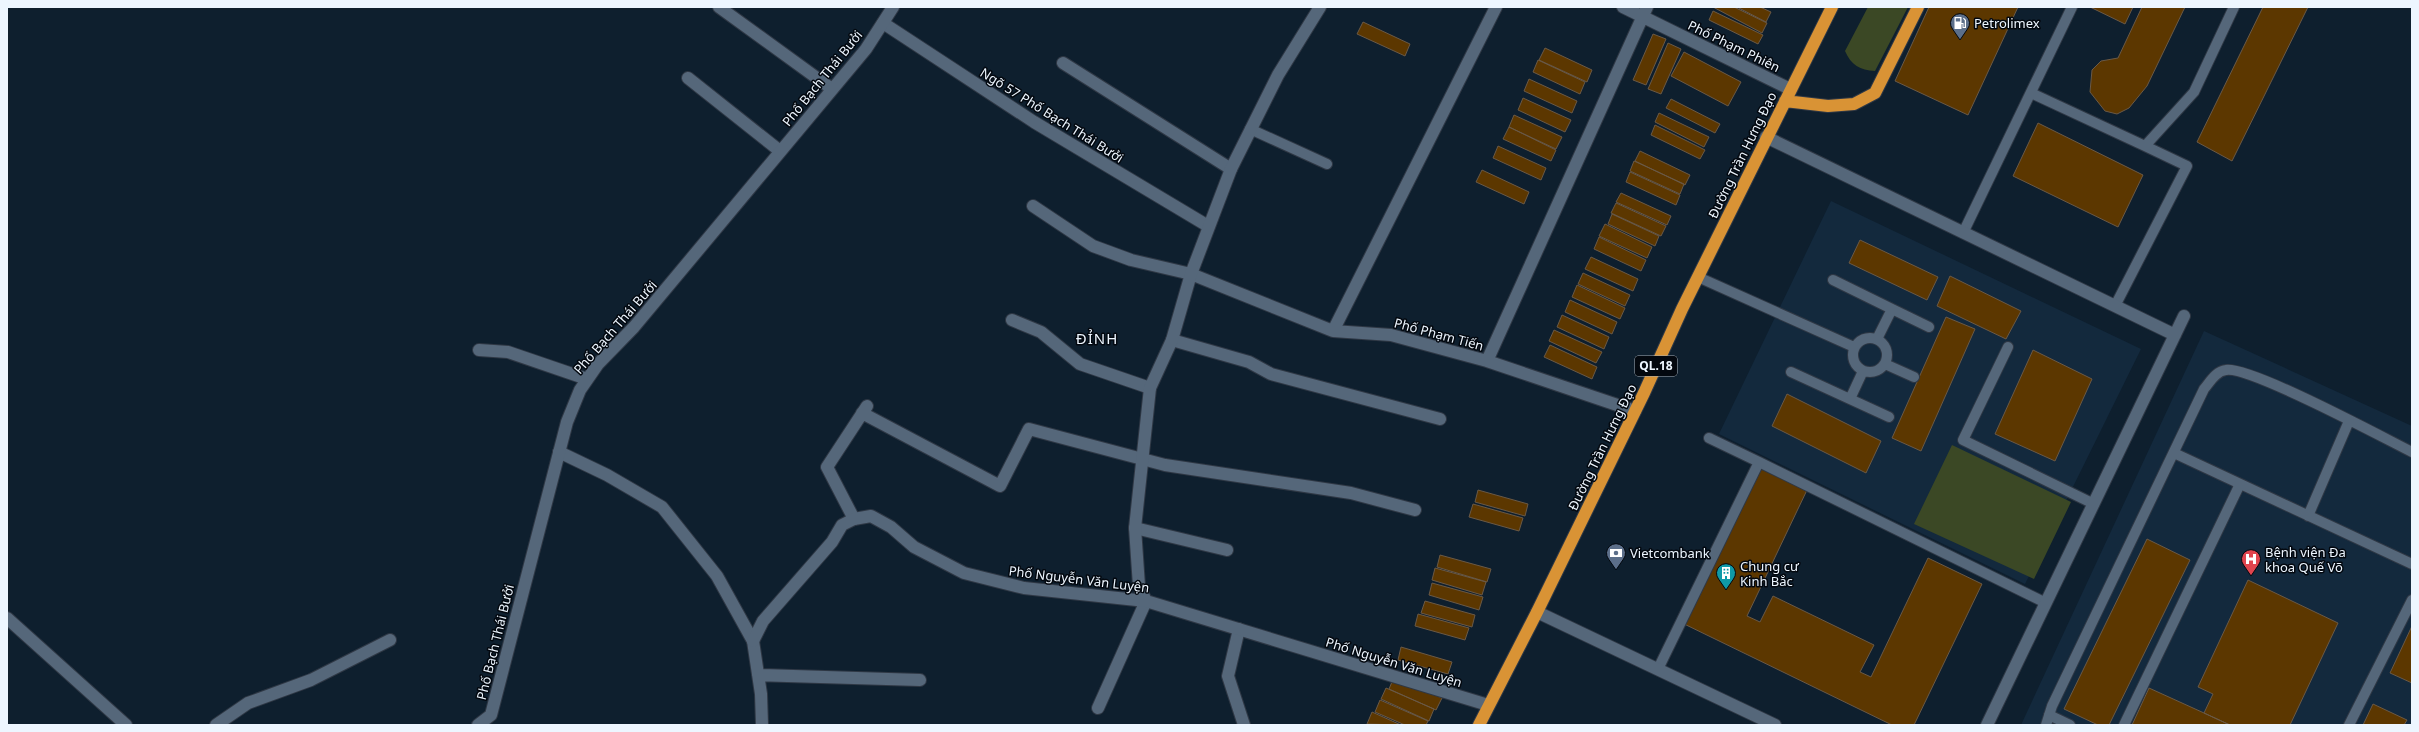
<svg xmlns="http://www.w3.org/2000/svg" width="2419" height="732" viewBox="0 0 2419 732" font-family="'Noto Sans',sans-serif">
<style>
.built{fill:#13293d}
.green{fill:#3b4825}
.building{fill:#5c3700;stroke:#6a5946}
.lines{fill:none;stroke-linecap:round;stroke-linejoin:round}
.lane-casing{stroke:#2f3845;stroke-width:12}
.street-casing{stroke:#2f3845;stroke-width:14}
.secondary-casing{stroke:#2f3845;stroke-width:14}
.highway-casing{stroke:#2f3845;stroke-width:14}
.lane{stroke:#55677a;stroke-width:10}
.street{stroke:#55677a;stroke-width:12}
.secondary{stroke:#55677a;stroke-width:12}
.highway{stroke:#d99335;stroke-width:12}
.labels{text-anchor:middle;stroke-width:3;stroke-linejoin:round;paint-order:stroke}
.shield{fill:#03080f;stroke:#a7afb7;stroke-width:1}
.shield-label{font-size:12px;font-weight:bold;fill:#edf6ff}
.poi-label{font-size:13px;fill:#edf6ff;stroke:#03080f;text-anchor:start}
.street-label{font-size:13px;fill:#edf6ff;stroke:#03080f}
.quarter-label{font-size:15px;letter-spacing:1px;fill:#edf6ff;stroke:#03080f}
</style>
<rect width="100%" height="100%" fill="#0e1f2e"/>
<path class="built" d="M 1831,201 L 2141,349 L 2025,584 L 1719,434 Z
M 2204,331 L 2412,426 L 2412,725 L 2021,725 Z"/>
<path class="green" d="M 1868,7 L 1908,7 L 1875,71 C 1860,70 1851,65 1845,51 Z
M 1952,445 L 2071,502 L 2034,579 L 1914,524 Z"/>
<path class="building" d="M 1713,7 L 1734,7 L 1767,23 L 1762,33 Z
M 1737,7 L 1760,7 L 1771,12 L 1766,22 Z
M 1929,7 L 2018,7 L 1968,115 L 1895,81 Z
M 2090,7 L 2133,7 L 2125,24 Z
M 2142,7 L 2185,7 L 2147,86 L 2129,108 L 2117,114 L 2105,111 L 2090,92 L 2092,70 L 2101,61 L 2118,58 Z
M 2263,7 L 2308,7 L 2232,161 L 2197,142 Z
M 1713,11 L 1763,35 L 1758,44 L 1709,20 Z
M 1363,22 L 1410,44 L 1405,56 L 1357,34 Z
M 1653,34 L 1666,39 L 1646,85 L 1633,80 Z
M 1668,43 L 1681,49 L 1661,94 L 1648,89 Z
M 1545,48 L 1592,70 L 1587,82 L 1539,60 Z
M 1684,52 L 1741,82 L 1728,106 L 1671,76 Z
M 1538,60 L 1585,82 L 1580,94 L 1533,72 Z
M 1529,79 L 1577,101 L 1572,113 L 1524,91 Z
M 1523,98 L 1571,120 L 1565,132 L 1518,110 Z
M 1671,99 L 1720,124 L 1715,133 L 1666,108 Z
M 1659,113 L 1709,137 L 1704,147 L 1655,122 Z
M 1514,115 L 1562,137 L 1556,149 L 1509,127 Z
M 2038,123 L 2143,175 L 2118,227 L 2013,176 Z
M 1655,125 L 1705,150 L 1700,159 L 1651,135 Z
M 1509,127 L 1556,150 L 1551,161 L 1503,139 Z
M 1498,146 L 1546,168 L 1541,180 L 1493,158 Z
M 1640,151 L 1690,175 L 1685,185 L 1635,161 Z
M 1634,161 L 1684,184 L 1680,194 L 1630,171 Z
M 1482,170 L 1529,192 L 1524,204 L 1476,182 Z
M 1630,172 L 1680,195 L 1676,205 L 1626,182 Z
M 1621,193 L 1671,216 L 1667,225 L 1616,202 Z
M 1616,203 L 1666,226 L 1661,236 L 1611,213 Z
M 1612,214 L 1659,236 L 1655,246 L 1608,224 Z
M 1605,224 L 1652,247 L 1647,258 L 1599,236 Z
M 1599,237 L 1646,260 L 1641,271 L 1594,249 Z
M 1860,240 L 1938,277 L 1927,300 L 1849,263 Z
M 1591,257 L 1638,279 L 1633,291 L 1585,269 Z
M 1583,273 L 1630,295 L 1625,306 L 1578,284 Z
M 1950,276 L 2021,311 L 2006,339 L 1937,306 Z
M 1577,285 L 1625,308 L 1620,319 L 1572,297 Z
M 1570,300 L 1617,322 L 1612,334 L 1565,312 Z
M 1562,315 L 1609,337 L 1604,349 L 1557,327 Z
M 1946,317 L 1975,329 L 1921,451 L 1892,438 Z
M 1554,330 L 1602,352 L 1596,363 L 1549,341 Z
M 1550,345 L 1597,367 L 1592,379 L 1544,357 Z
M 2033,350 L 2092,379 L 2055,461 L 1995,434 Z
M 1787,394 L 1881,441 L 1866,473 L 1772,426 Z
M 1753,464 L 1807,490 L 1747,616 L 1760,622 L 1773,596 L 1874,645 L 1860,672 L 1871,677 L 1928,558 L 1982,584 L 1914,725 L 1892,725 L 1678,621 Z
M 1478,490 L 1528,504 L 1525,516 L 1475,502 Z
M 1473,504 L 1523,518 L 1519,531 L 1469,517 Z
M 2147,539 L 2190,560 L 2109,725 L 2098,725 L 2064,709 Z
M 1440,555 L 1491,569 L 1487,582 L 1437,567 Z
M 1435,568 L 1486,582 L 1482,595 L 1432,580 Z
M 2248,580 L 2338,623 L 2290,725 L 2230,725 L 2204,713 L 2213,694 L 2198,687 Z
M 1432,583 L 1483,597 L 1479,610 L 1429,595 Z
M 1425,601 L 1475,615 L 1472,627 L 1421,613 Z
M 1418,614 L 1469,628 L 1465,640 L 1415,626 Z
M 2412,626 L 2412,683 L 2390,673 Z
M 1401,647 L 1452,662 L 1448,674 L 1398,660 Z
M 1394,677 L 1442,698 L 1436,710 L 1389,689 Z
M 1386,688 L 1434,709 L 1429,721 L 1381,699 Z
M 2149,688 L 2204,713 L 2230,725 L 2132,725 Z
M 1380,700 L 1428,721 L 1426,725 L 1405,725 L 1375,712 Z
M 2373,704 L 2407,720 L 2404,725 L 2363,725 Z
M 1372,712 L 1401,725 L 1367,724 Z"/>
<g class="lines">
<g class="lane-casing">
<path id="lane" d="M 2031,93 L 2145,146 L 2194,92 L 2234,7
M 1250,129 L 1327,164
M 1963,233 L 2072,7
M 1698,277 L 1854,347
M 1833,280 L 1892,309 L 1877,339
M 2115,306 L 2187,166 L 2145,146
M 1892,309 L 1929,327
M1853 355a17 17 0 1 1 34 0a17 17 0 1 1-34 0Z
M 2008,347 L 1963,440 L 2094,504
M 1885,364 L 1914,377
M 1791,372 L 1889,417
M 1850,399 L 1863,371
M 2174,453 L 2412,564
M 1759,462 L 2046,603
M 2308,516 L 2349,421
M 1658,669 L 1759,462 L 1709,438
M 2049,715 L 2070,725
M 2046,725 L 2052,706 L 2204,389 C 2210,382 2216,371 2226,370 C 2250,366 2382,437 2412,452
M 2124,725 L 2240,484
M 2349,725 L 2412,600"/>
</g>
<g class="street-casing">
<path id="street" d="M 719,7 L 832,89
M 1623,7 L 1790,89
M 883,23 L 1034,122 L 1208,226
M 1063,63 L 1231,169
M 688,78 L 780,151
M 1766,137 L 2175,335
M 1033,206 L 1093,246 L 1131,260 L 1191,274 L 1333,331 L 1391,335 L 1487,361 L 1635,411
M 1012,320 L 1041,332 L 1080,364 L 1150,388
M 1333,331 L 1496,7
M 1172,340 L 1249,362 L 1271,374 L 1440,419
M 479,350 L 508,352 L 587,379
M 1487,361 L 1647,7
M 862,413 L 1000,486 L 1029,429 L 1165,465 L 1351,493 L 1415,510
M 559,452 L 607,475 L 662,507 L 717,576 L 753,641 L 761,694 L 762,725
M 854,519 L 827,467 L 867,406
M 1135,528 L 1227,550
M 1239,629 L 1228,676 L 1244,725
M 758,675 L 920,680
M 1098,708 L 1146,601
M 216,725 L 248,703 L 311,680 L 390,640
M 1987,725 L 2184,316"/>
</g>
<g class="secondary-casing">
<path id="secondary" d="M 1146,601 L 1139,586 L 1135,528 L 1150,388 L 1172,340 L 1191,274 L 1231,169 L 1278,75 L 1320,7
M 1537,612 L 1775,725
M 7,618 L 126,725
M 753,641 L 763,621 L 832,542 L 842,525 L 854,519 L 871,516 L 891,527 L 914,547 L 964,573 L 1024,588 L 1146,601 L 1488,705
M 478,725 L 491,715 L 567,422 L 580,390 L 598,364 L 634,327 L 866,49 L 893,7"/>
</g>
<g class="highway-casing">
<path id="highway" d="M 1785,101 L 1828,106 L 1854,104 L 1875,93 L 1918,7
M 1479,725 L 1537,612 L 1644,393 L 1682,309 L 1832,7"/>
</g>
<use href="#lane" class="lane"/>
<use href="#street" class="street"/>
<use href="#secondary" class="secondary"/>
<use href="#highway" class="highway"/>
</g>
<defs>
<g id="fuel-pin" transform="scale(1)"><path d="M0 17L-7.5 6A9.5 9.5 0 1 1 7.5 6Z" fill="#5c6f8a" stroke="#03080f"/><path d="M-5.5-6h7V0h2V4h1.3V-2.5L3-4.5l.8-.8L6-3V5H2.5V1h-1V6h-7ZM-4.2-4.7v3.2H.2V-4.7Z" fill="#fff"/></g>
<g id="bank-pin" transform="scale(1)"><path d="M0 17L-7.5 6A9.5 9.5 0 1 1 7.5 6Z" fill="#5c6f8a" stroke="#03080f"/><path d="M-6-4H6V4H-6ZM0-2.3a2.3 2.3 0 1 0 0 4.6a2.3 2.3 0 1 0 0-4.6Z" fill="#fff"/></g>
<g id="hospital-pin" transform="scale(1)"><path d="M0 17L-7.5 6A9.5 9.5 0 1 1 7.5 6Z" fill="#e0444e" stroke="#03080f"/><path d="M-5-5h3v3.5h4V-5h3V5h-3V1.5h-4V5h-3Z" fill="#fff"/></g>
<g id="building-pin" transform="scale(1)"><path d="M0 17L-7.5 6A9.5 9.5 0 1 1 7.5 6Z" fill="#0f9aa8" stroke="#03080f"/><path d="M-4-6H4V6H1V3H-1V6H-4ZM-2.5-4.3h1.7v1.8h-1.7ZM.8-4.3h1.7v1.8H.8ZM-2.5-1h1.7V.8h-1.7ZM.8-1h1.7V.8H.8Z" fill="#fff"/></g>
</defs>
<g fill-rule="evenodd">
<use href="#fuel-pin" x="1960" y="23"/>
<use href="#bank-pin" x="1616" y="553"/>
<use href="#hospital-pin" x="2251" y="559"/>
<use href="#building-pin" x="1726" y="573"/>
</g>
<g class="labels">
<rect class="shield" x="1635" y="356" width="42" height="20" rx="3"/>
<g class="shield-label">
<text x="1656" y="370">QL.18</text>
</g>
<g class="poi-label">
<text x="1974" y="28">Petrolimex</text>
<text x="2265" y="557">Bệnh viện Đa<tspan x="2265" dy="15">khoa Quế Võ</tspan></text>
<text x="1630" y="558">Vietcombank</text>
<text x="1740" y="571">Chung cư<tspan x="1740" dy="15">Kinh Bắc</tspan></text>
</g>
<g class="street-label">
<text transform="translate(1734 46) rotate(26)" y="5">Phố Phạm Phiên</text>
<text transform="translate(822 78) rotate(-51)" y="5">Phố Bạch Thái Bưởi</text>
<text transform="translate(1052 115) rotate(32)" y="5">Ngõ 57 Phố Bạch Thái Bưởi</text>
<text transform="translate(1742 155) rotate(-64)" y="5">Đường Trần Hưng Đạo</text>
<text transform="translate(615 327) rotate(-49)" y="5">Phố Bạch Thái Bưởi</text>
<text transform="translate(1439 334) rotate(15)" y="5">Phố Phạm Tiến</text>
<text transform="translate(1602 447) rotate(-64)" y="5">Đường Trần Hưng Đạo</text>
<text transform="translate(1079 579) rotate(7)" y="5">Phố Nguyễn Văn Luyện</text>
<text transform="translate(495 642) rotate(-76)" y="5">Phố Bạch Thái Bưởi</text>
<text transform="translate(1394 662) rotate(17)" y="5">Phố Nguyễn Văn Luyện</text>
</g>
<g class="quarter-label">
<text x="1097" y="344">ĐỈNH</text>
</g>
</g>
<rect width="2419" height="732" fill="none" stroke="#edf6ff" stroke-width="16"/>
</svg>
